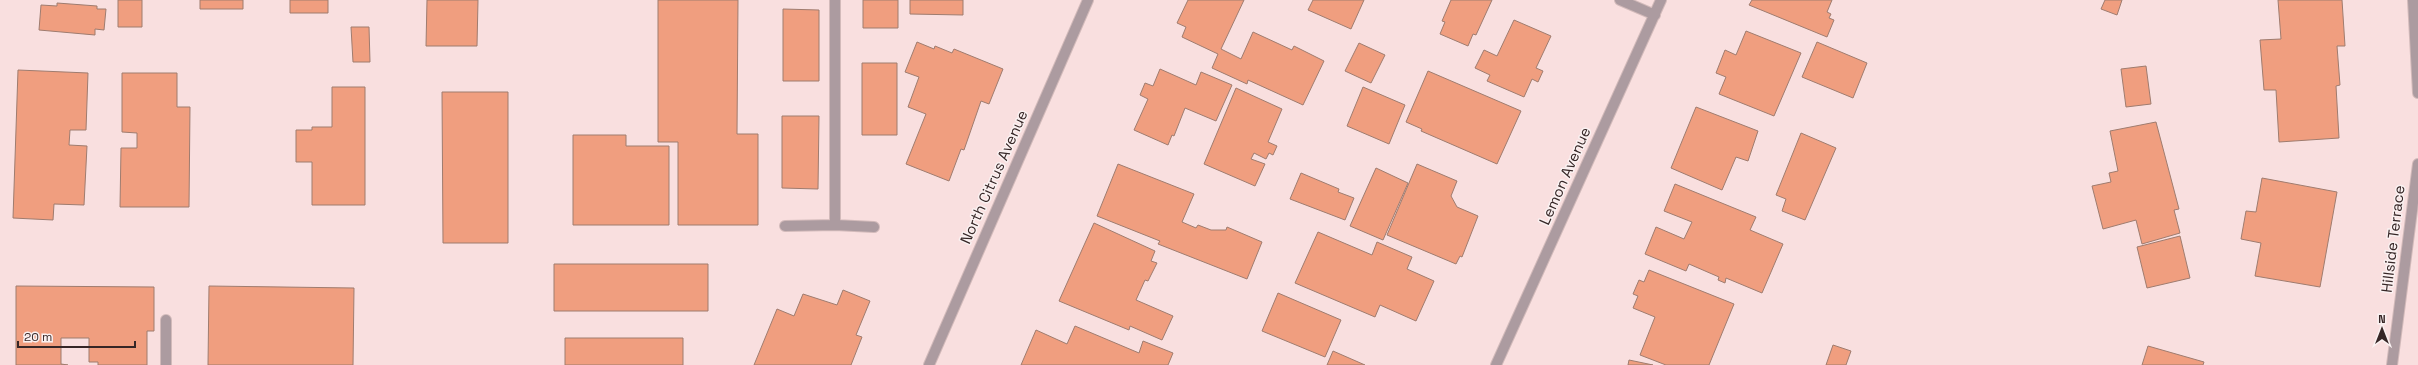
<svg xmlns="http://www.w3.org/2000/svg" width="2418" height="365" viewBox="0 0 2418 365" font-family="'Space Grotesk',sans-serif">
<style>
.building{fill:#f09e7f;stroke:#9f7c6f}
.lines{fill:none;stroke-linecap:round;stroke-linejoin:round}
.minor-casing{stroke:#d2baba;stroke-width:12}
.minor{stroke:#ac9ba0;stroke-width:10}
.labels{text-anchor:middle;stroke-width:3;stroke-linejoin:round;paint-order:stroke}
.street-label{font-size:15px;fill:#362626;stroke:#faf1f1}
</style>
<rect width="100%" height="100%" fill="#f9dfdf"/>
<path class="building" d="M 118,0 L 142,0 L 142,27 L 118,27 Z
M 200,0 L 243,0 L 243,9 L 200,9 Z
M 290,0 L 328,0 L 328,13 L 290,13 Z
M 427,0 L 478,0 L 477,46 L 426,46 Z
M 658,0 L 738,0 L 737,134 L 758,134 L 758,225 L 678,225 L 678,142 L 658,142 Z
M 863,0 L 898,0 L 898,28 L 863,28 Z
M 910,0 L 963,0 L 963,15 L 910,14 Z
M 1188,0 L 1244,0 L 1221,49 L 1241,59 L 1253,32 L 1292,50 L 1294,46 L 1324,61 L 1303,105 L 1248,80 L 1247,84 L 1212,68 L 1218,54 L 1182,37 L 1186,27 L 1177,23 Z
M 1313,0 L 1364,0 L 1351,29 L 1308,10 Z
M 1451,0 L 1492,0 L 1476,35 L 1473,34 L 1468,46 L 1440,34 L 1445,22 L 1442,21 Z
M 1752,0 L 1832,0 L 1827,12 L 1831,14 L 1829,18 L 1834,20 L 1827,37 L 1749,5 Z
M 2105,0 L 2122,0 L 2117,15 L 2101,9 Z
M 2278,0 L 2342,0 L 2345,46 L 2337,46 L 2340,85 L 2336,86 L 2339,138 L 2279,142 L 2276,90 L 2264,90 L 2260,40 L 2281,39 Z
M 57,3 L 97,6 L 97,9 L 106,9 L 104,30 L 95,29 L 95,35 L 39,30 L 41,5 L 57,6 Z
M 783,9 L 819,10 L 819,81 L 783,81 Z
M 1514,20 L 1551,36 L 1536,68 L 1543,71 L 1538,82 L 1532,79 L 1524,97 L 1487,81 L 1490,75 L 1475,68 L 1484,50 L 1497,56 Z
M 351,27 L 369,27 L 370,62 L 353,62 Z
M 1746,31 L 1801,53 L 1774,116 L 1719,94 L 1726,77 L 1716,73 L 1725,50 L 1736,55 Z
M 917,42 L 934,49 L 935,46 L 952,53 L 954,49 L 1003,69 L 989,104 L 981,101 L 964,150 L 961,149 L 949,181 L 906,164 L 926,114 L 908,107 L 919,77 L 905,72 Z
M 1817,42 L 1867,63 L 1853,98 L 1802,77 Z
M 1359,43 L 1385,55 L 1371,83 L 1345,71 Z
M 862,63 L 897,63 L 897,135 L 862,135 Z
M 2146,66 L 2151,104 L 2126,107 L 2121,69 Z
M 1160,69 L 1196,85 L 1201,72 L 1232,85 L 1216,121 L 1185,108 L 1174,136 L 1172,135 L 1168,145 L 1134,130 L 1148,99 L 1140,95 L 1145,83 L 1153,86 Z
M 18,70 L 88,73 L 86,130 L 70,130 L 69,145 L 87,146 L 84,205 L 54,204 L 53,220 L 13,218 Z
M 1428,71 L 1521,111 L 1497,164 L 1421,131 L 1422,129 L 1406,122 Z
M 122,73 L 177,73 L 177,107 L 190,107 L 189,207 L 120,207 L 121,148 L 137,148 L 137,133 L 122,132 Z
M 332,87 L 365,87 L 365,205 L 312,205 L 312,162 L 296,162 L 296,130 L 312,130 L 312,127 L 332,127 Z
M 1363,87 L 1405,105 L 1389,144 L 1347,126 Z
M 1236,88 L 1282,109 L 1268,142 L 1277,146 L 1273,155 L 1269,153 L 1266,159 L 1254,153 L 1251,159 L 1265,164 L 1255,186 L 1204,164 Z
M 442,92 L 508,92 L 508,243 L 443,243 Z
M 1696,107 L 1758,131 L 1748,161 L 1736,157 L 1722,190 L 1671,168 Z
M 782,116 L 819,116 L 818,189 L 782,188 Z
M 2156,122 L 2179,209 L 2174,210 L 2180,233 L 2142,244 L 2136,220 L 2103,229 L 2092,186 L 2111,182 L 2109,173 L 2118,171 L 2110,131 Z
M 1801,133 L 1836,148 L 1805,220 L 1782,211 L 1786,199 L 1776,195 Z
M 573,135 L 626,135 L 626,146 L 669,146 L 669,225 L 573,225 Z
M 1118,164 L 1194,194 L 1182,222 L 1196,228 L 1198,225 L 1211,230 L 1226,230 L 1227,227 L 1262,242 L 1247,279 L 1158,244 L 1160,241 L 1097,216 Z
M 1417,164 L 1457,181 L 1451,196 L 1457,207 L 1478,216 L 1462,257 L 1460,256 L 1456,264 L 1387,235 Z
M 1376,168 L 1408,183 L 1383,240 L 1350,226 Z
M 1301,173 L 1339,189 L 1338,192 L 1354,198 L 1345,220 L 1290,199 Z
M 2262,178 L 2337,192 L 2320,287 L 2255,276 L 2261,243 L 2241,239 L 2246,211 L 2256,212 Z
M 1675,184 L 1756,217 L 1750,230 L 1783,244 L 1762,293 L 1726,278 L 1725,283 L 1718,280 L 1719,277 L 1689,264 L 1686,271 L 1645,254 L 1656,227 L 1684,239 L 1692,222 L 1664,211 Z
M 1094,223 L 1155,251 L 1151,261 L 1157,263 L 1148,281 L 1145,280 L 1136,300 L 1173,316 L 1162,340 L 1130,326 L 1129,330 L 1059,301 Z
M 1318,232 L 1372,255 L 1377,242 L 1412,257 L 1407,269 L 1434,281 L 1416,321 L 1380,305 L 1375,317 L 1295,283 Z
M 2180,236 L 2190,278 L 2147,288 L 2137,247 Z
M 554,264 L 708,264 L 708,311 L 554,311 Z
M 1649,270 L 1734,304 L 1709,365 L 1666,365 L 1640,355 L 1655,317 L 1633,308 L 1638,296 L 1633,294 L 1639,280 L 1644,282 Z
M 16,286 L 154,287 L 154,331 L 147,331 L 147,365 L 98,365 L 98,362 L 89,362 L 89,338 L 61,338 L 61,364 L 68,365 L 16,365 Z
M 209,286 L 354,288 L 353,365 L 208,365 Z
M 843,290 L 870,301 L 856,335 L 862,337 L 851,365 L 754,365 L 777,309 L 794,316 L 803,294 L 837,305 Z
M 1278,293 L 1341,320 L 1325,357 L 1262,331 Z
M 1075,326 L 1139,353 L 1143,341 L 1173,353 L 1168,365 L 1021,365 L 1036,330 L 1067,344 Z
M 565,338 L 683,338 L 683,365 L 565,365 Z
M 1833,345 L 1851,351 L 1846,365 L 1826,365 Z
M 2148,346 L 2204,362 L 2203,365 L 2142,365 Z
M 1333,351 L 1365,365 L 1327,365 Z
M 1629,360 L 1653,365 L 1628,365 Z"/>
<g class="lines">
<g class="minor-casing">
<path id="minor" d="M 1620,0 L 1655,15
M 2413,0 L 2418,93
M 835,225 L 835,0
M 785,226 L 835,225 L 874,227
M 166,320 L 166,365
M 929,365 L 1088,0
M 1496,365 L 1661,0
M 2392,365 L 2418,164"/>
</g>
<use href="#minor" class="minor"/>
</g>
<g class="labels">
<g class="street-label">
<text transform="translate(1565 176) rotate(-66)" y="5">Lemon Avenue</text>
<text transform="translate(994 177) rotate(-66)" y="5">North Citrus Avenue</text>
<text transform="translate(2393 239) rotate(-83)" y="5">Hillside Terrace</text>
</g>
</g>
<g transform="translate(2382 329)" stroke="#faf1f1" stroke-width="3" paint-order="stroke">
<path d="M0-3L7 15L0 10L-7 15Z" fill="#362626"/>
<text y="-6" font-size="11" font-weight="bold" text-anchor="middle" fill="#362626">N</text>
</g>
<path d="M18 341v6h117v-6" fill="none" stroke="#362626" stroke-width="2"/>
<text x="24" y="341" font-size="12" fill="#362626" stroke="#faf1f1" stroke-width="3" paint-order="stroke">20 m</text>
</svg>
